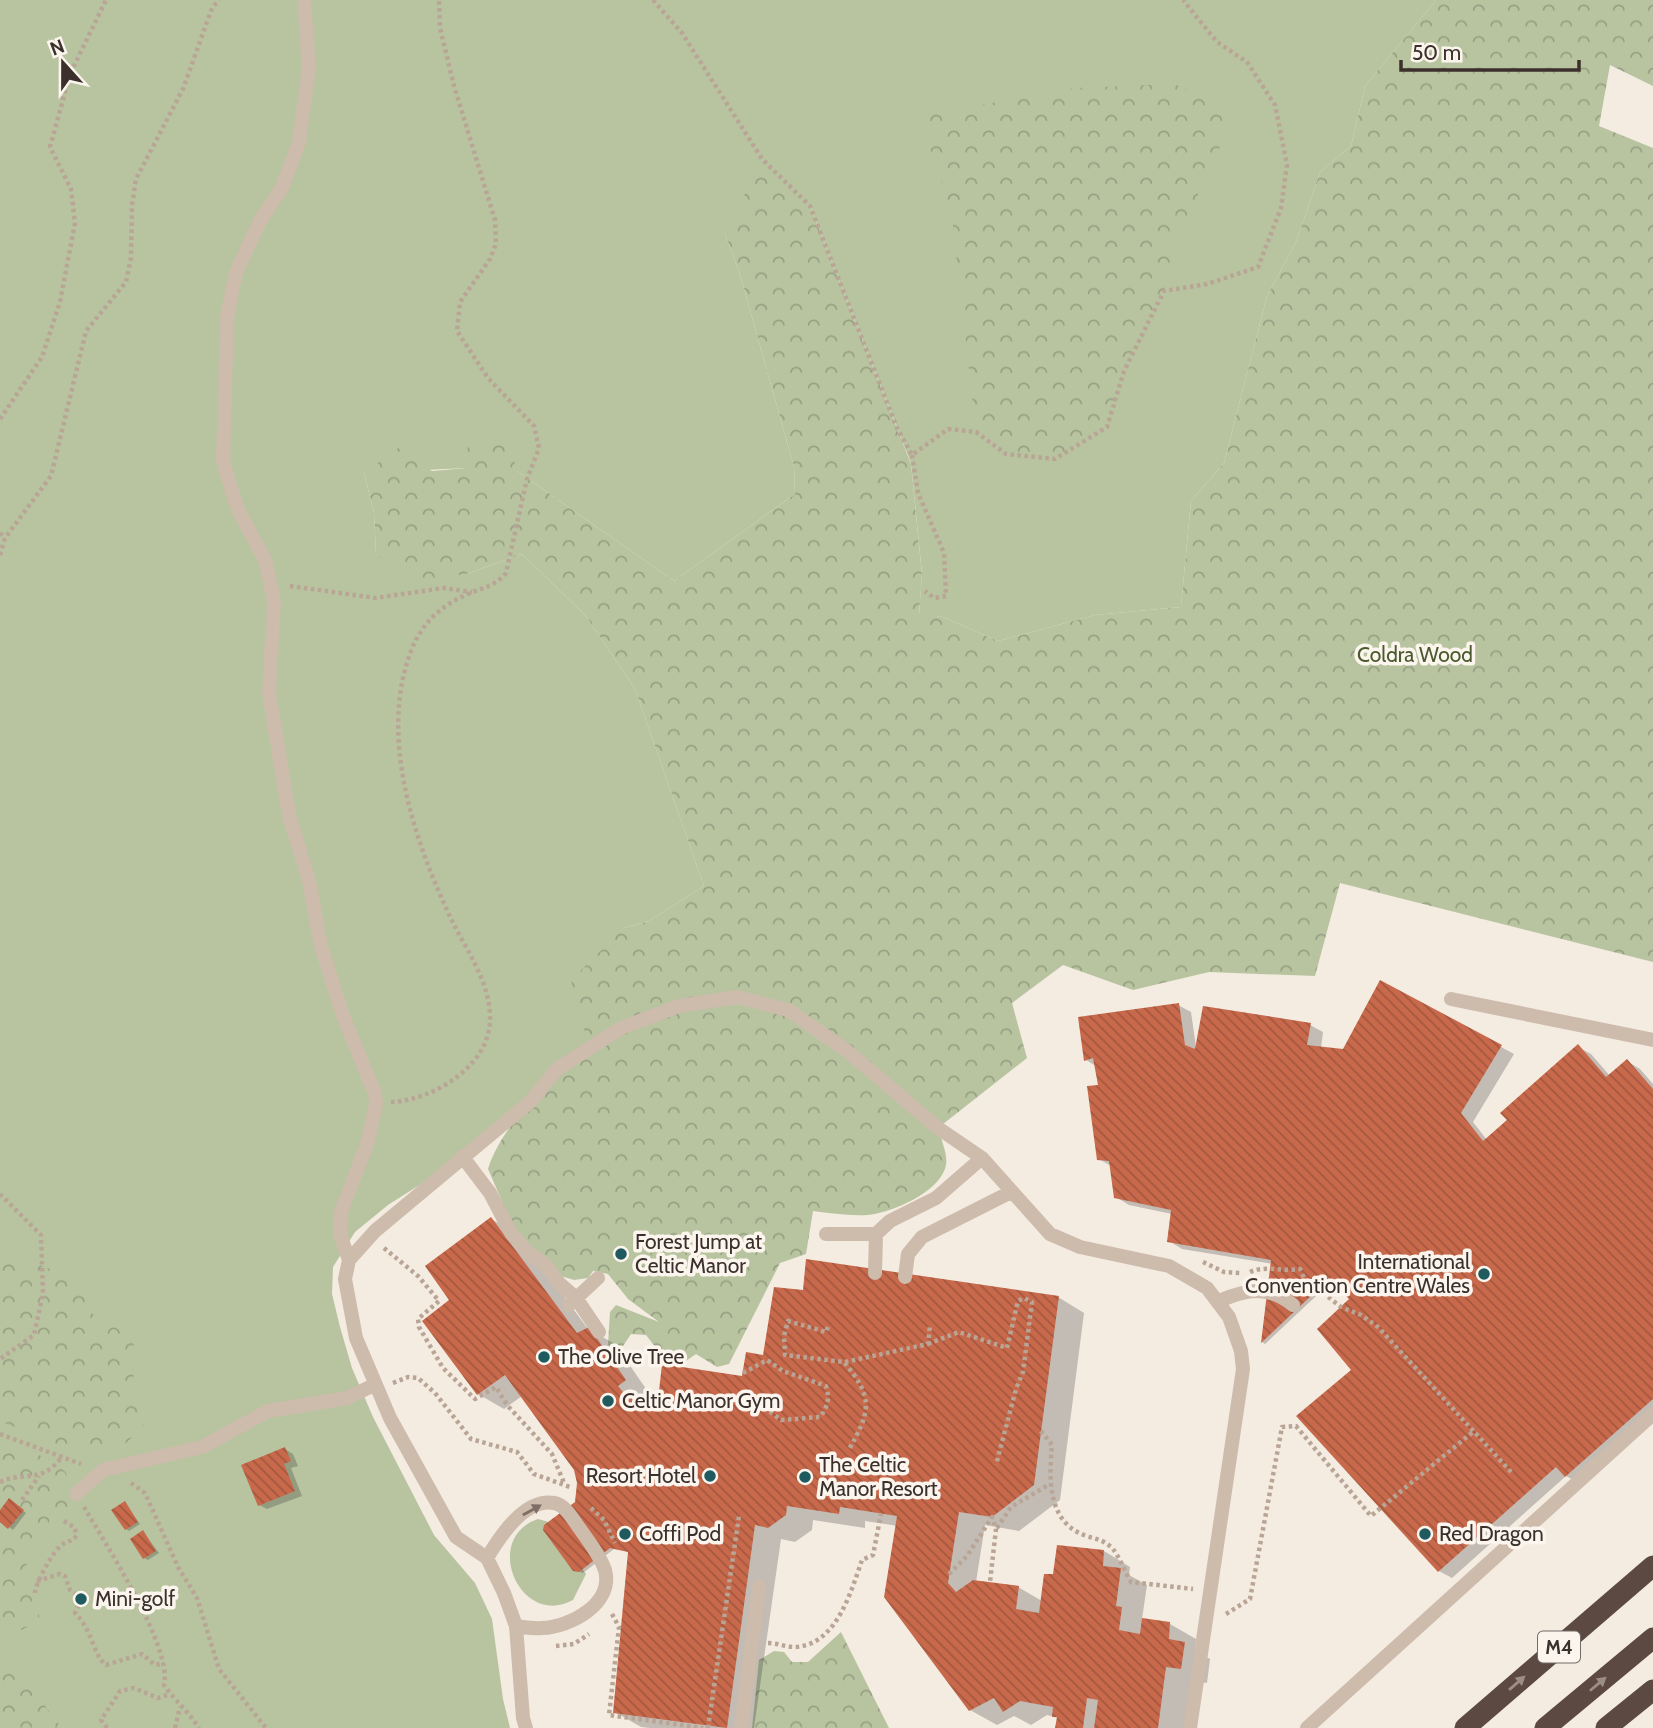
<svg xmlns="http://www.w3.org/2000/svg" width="1653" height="1728" viewBox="0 0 1653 1728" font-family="Cabin,sans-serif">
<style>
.grass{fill:#b8c4a0}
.forest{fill:url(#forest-crowns)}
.shadow{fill:#0003}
.building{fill:url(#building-back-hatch)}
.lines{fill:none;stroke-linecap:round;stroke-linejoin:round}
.path{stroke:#b9a596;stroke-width:4.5;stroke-dasharray:3.5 3.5;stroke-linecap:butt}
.service{stroke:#cdbbac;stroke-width:14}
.motorway{stroke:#5c4a42;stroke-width:21}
.oneway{fill:#7d6f65}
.oneway2{fill:#9c8e87}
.poi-dot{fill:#1f5a5e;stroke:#fbf5ee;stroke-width:2.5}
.labels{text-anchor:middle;stroke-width:7;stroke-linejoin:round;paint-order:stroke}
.shield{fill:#fbf5ee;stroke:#756b66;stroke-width:2}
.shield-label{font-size:19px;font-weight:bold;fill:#3b302b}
.park-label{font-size:21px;fill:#4a5a2e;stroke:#fbf5ee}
.poi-label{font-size:21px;fill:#3b302b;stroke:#fbf5ee;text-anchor:start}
</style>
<defs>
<pattern id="forest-crowns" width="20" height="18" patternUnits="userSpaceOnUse" patternTransform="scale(1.75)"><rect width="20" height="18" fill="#b8c4a0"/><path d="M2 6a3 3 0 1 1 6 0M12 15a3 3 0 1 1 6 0" fill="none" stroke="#97a083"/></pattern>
<pattern id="building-back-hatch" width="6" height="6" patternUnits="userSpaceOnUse" patternTransform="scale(1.75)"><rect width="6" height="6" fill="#c8694b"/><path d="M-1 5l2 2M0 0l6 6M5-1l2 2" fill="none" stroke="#a4573f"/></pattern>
</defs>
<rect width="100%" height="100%" fill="#f4ebe1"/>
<path class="grass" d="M 0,0 L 1436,0 L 1365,86 L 1351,146 L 1320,172 L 1296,242 L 1267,296 L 1224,463 L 1191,501 L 1181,607 L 1095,615 L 998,641 L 943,617 L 919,615 L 922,574 L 911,463 L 810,206 L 725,234 L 739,271 L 794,467 L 795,494 L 674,581 L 517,471 L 466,468 L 364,473 L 374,513 L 376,554 L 466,574 L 522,554 L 586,616 L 635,689 L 704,886 L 649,921 L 624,928 L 589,1049 L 454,1163 L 388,1205 L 355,1232 L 333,1267 L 332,1294 L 340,1327 L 352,1368 L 373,1417 L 434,1535 L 475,1583 L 492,1619 L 503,1699 L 510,1728 L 0,1728 Z
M 538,1519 L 549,1522 L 586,1574 L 573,1600 C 520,1629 481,1538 538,1519 Z"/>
<path class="forest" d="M 1436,0 L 1653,0 L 1653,86 L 1610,65 L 1599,126 L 1653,148 L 1653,962 L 1340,883 L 1315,976 L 1209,972 L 1133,990 L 1063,965 L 1012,1003 L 1027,1058 L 938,1128 C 941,1139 948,1155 946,1165 C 941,1192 891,1213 867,1215 C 849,1216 830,1213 813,1211 L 806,1254 L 780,1263 L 729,1364 L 717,1367 L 696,1354 L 683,1363 L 656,1348 L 646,1335 L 631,1334 L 623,1346 L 615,1348 L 608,1345 L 610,1312 L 616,1305 L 659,1322 L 628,1299 L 608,1274 L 593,1271 L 588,1278 L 574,1280 L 561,1276 L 519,1241 L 488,1169 C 504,1119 551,1083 589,1049 L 571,980 L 624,928 L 649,921 L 704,886 L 635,689 L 586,616 L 522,554 L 466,574 L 409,581 L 376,554 L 374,513 L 364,473 L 398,448 L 432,471 L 466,468 L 468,443 L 510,444 L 517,471 L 674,581 L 795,494 L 794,467 L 739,271 L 725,234 L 762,159 L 810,206 L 911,464 L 922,575 L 919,614 L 943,617 L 998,641 L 1095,615 L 1181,607 L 1191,501 L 1224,463 L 1267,296 L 1296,242 L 1320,172 L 1351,146 L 1365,86 Z
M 1174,84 L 1237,110 L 1172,251 L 1164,291 L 1124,371 L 1107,427 L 1055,459 L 1006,454 L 976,432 L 951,209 L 919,116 L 1075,88 Z
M 0,1239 L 13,1255 L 79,1280 L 90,1312 L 131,1337 L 136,1352 L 132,1389 L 146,1405 L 144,1425 L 126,1443 L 93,1451 L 62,1446 L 0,1421 Z
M 0,1438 L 57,1463 L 66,1473 L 75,1504 L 50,1520 L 22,1573 L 27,1578 L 40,1619 L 22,1630 L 1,1632 L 0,1627 Z
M 841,1632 L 889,1728 L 752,1728 L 759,1660 L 774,1651 L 784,1652 L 792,1662 L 808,1662 Z
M 0,1654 L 23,1672 L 55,1721 L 64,1728 L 0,1728 Z"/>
<path class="shadow" d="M 1381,982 L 1514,1054 L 1473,1122 L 1487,1140 L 1578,1047 L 1591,1054 L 1610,1076 L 1627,1061 L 1640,1069 L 1653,1084 L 1653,1417 L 1579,1483 L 1566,1476 L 1452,1578 L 1439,1571 L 1354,1370 L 1352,1300 L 1331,1282 L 1265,1344 L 1262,1342 L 1273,1264 L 1182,1249 L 1169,1241 L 1172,1214 L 1129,1205 L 1116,1197 L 1111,1166 L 1099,1159 L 1100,1087 L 1096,1066 L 1086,1060 L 1178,1005 L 1191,1012 L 1196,1047 L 1310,1025 L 1323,1032 L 1321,1048 L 1344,1051 Z
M 491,1219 L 518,1234 L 588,1329 L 615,1344 L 651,1396 L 644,1401 L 660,1402 L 744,1378 L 765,1357 L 804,1292 L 1058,1297 L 1084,1313 L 1060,1500 L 1019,1531 L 985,1525 L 976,1582 L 1018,1587 L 1042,1601 L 1055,1576 L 1104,1551 L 1130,1567 L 1129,1575 L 1147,1585 L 1142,1619 L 1170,1624 L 1196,1639 L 1195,1650 L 1210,1659 L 1207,1683 L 1192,1681 L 1186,1728 L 1057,1728 L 1058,1718 L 1047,1715 L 1031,1725 L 1014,1716 L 997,1725 L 970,1710 L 898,1526 L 865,1521 L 865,1528 L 813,1520 L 812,1530 L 795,1542 L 781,1539 L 754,1728 L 650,1728 L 641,1727 L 615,1712 L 630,1552 L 614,1549 L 583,1573 L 574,1570 L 579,1482 L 576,1469 L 522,1396 L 504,1409 L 478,1394 L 452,1300 Z
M 285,1449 L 293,1454 L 298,1466 L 291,1468 L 302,1496 L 267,1509 L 259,1505 Z
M 13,1503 L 26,1513 L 13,1530 L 0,1520 L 0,1513 Z
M 125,1504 L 140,1524 L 129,1531 L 126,1529 Z
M 143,1532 L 159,1553 L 148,1560 L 144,1558 Z"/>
<path class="building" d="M 1380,980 L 1502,1045 L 1461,1113 L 1483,1141 L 1507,1120 L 1500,1113 L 1578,1044 L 1606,1077 L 1627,1059 L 1653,1089 L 1653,1399 L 1565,1477 L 1556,1467 L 1438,1572 L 1296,1416 L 1351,1370 L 1317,1329 L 1349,1299 L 1329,1279 L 1261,1343 L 1271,1260 L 1167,1242 L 1171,1210 L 1114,1198 L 1109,1161 L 1097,1160 L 1087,1086 L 1098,1085 L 1093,1058 L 1084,1061 L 1078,1017 L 1179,1003 L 1185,1045 L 1195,1049 L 1203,1006 L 1311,1023 L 1307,1045 L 1343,1049 Z
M 491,1217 L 577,1333 L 589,1327 L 626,1380 L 618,1386 L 627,1397 L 658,1400 L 662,1364 L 742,1376 L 746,1352 L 763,1355 L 774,1287 L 803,1290 L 806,1259 L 1059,1296 L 1034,1485 L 992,1517 L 959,1512 L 948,1583 L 956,1592 L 973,1580 L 1019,1586 L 1016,1609 L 1039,1613 L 1044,1574 L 1053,1574 L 1057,1545 L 1104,1550 L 1103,1566 L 1121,1568 L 1116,1606 L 1122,1607 L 1119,1630 L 1140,1634 L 1142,1618 L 1170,1622 L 1169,1639 L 1185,1642 L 1181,1669 L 1166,1667 L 1158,1728 L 1094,1728 L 1098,1700 L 1087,1698 L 1083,1728 L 1055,1728 L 1057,1717 L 1052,1717 L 1053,1707 L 1020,1701 L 1003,1712 L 994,1698 L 969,1711 L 884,1597 L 897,1516 L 840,1507 L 839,1514 L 787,1506 L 786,1515 L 768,1528 L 755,1525 L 727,1728 L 613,1713 L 628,1552 L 610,1548 L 579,1572 L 573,1571 L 543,1530 L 544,1525 L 575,1502 L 577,1483 L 574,1470 L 505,1375 L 477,1395 L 422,1321 L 449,1300 L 425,1266 Z
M 285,1447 L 291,1461 L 284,1464 L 295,1491 L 258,1506 L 241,1465 Z
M 9,1498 L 24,1510 L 8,1529 L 0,1522 L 0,1510 Z
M 125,1501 L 138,1522 L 125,1530 L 111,1510 Z
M 143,1530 L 156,1551 L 143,1559 L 130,1539 Z"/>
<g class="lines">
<path class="path" d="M 653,0 L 682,33 L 762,159 L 810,206 L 897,428 L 912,455 L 948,429 L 976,432 L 1006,454 L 1055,459 L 1107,427 L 1124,371 L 1164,291 L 1207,284 L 1258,267 L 1281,208 L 1287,165 L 1275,105 L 1247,62 L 1217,42 L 1183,0
M 0,419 L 42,357 L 60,302 L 75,223 L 71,189 L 50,147 L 70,74 L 106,0
M 912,455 L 918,493 L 944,553 L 946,596 L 934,598 L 925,591
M 0,533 L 5,538
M 0,555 L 5,538 L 51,476 L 86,331 L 126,282 L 131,258 L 132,205 L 136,179 L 183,89 L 212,8 L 219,0
M 290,586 L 376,598 L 443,588 L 472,592
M 391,1102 C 434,1100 492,1065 490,1016 C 489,982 468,952 453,923 C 415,843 378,738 411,651 C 422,622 442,605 470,593 C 485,587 495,586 506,573 L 527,479 L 539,448 L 534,426 L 488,378 L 457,331 L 460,302 L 490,259 L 496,244 L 495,220 L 454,86 L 440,28 L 439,0
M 0,1194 L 41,1235 L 43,1293 L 34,1335 L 0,1359
M 384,1248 L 418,1276 L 439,1301 L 418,1319 L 419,1327 L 443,1368 L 475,1399 L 496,1387 L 507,1405 L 552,1454 L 564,1483
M 1203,1262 L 1224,1272 L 1241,1273
M 1250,1272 C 1266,1265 1282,1272 1300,1269 L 1304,1278 L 1341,1307 L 1361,1315 L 1378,1327 L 1512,1473
M 828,1327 L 826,1332 L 788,1321 L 784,1336 L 785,1355 L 844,1362 C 874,1398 871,1411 848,1451
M 928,1344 L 959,1332 L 1007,1348 L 1018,1301 L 1024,1298 L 1032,1302 L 1023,1372 L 1016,1389 L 996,1465
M 845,1362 L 928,1344 L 930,1325
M 743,1373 L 767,1360 L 783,1371 L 826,1386 C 830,1399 828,1406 820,1417 L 781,1420 L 748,1395
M 393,1383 L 408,1377 L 418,1378 L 435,1393 L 471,1439 L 517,1452 L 534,1474 L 570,1487
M 1041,1431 L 1052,1445 C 1049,1478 1047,1521 1084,1535 C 1094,1539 1104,1539 1113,1549 C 1120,1558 1125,1572 1131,1582 L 1193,1589
M 0,1434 L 81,1464
M 0,1482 C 24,1471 41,1484 61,1458
M 131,1483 L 145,1493 L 178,1567 L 197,1598 L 219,1669 L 266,1728
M 22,1500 L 39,1476
M 84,1507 C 105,1543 173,1648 164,1685 C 175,1701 189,1712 199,1728
M 591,1508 L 604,1520 L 615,1543
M 997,1528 L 1011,1507 L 1050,1484
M 949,1574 L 967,1556 L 992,1517 L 996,1529 L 990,1582
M 37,1581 L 60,1574 L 65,1576 L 70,1590 L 77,1595 L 79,1604 L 75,1613 C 92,1629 93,1655 106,1665 L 142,1654 L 155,1665 L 164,1663
M 35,1593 C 35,1584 54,1549 63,1544 C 69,1540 72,1542 77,1535 L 74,1527 L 62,1520
M 612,1614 L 619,1627 L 609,1715 L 703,1728
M 1226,1614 L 1250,1599 L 1282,1427 L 1296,1426 L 1371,1516 L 1474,1431
M 768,1643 C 777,1643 786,1647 795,1647 C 837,1645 851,1591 862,1560 L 873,1555 L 881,1514
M 556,1646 L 574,1644 L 589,1634
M 107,1728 L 101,1720 L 120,1691 L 134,1688 L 158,1698 L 170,1694
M 175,1728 L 180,1707
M 708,1728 L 739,1516"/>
<path class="service" d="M 304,0 L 309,67 L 299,142 L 282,188 L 260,221 L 236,272 L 227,317 L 223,462 L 238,510 L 265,560 L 274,601 L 269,693 L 289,815 L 309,881 L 321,946 L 342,1013 L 375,1094 L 376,1103 L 368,1141 L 341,1212 L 340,1234 L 349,1260 L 345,1279 L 356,1338 L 390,1418 L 456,1537 L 487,1558 L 504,1593 L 516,1626 L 523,1718 L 526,1728
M 1451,999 L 1653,1040
M 462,1156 L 490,1193 L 511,1233 L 528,1253 L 545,1264 L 559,1283 L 576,1298 L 599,1332
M 826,1234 L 876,1234
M 349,1260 L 375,1231 L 531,1101 L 557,1069 L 621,1028 L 679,1006 L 737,997 L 788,1010 L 846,1050 L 938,1128 L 982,1158 L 1050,1234 L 1080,1247 L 1169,1266 L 1207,1288 L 1229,1317 L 1241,1351 L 1243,1369 L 1190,1728
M 875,1273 L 876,1234 L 890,1221 L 936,1198 L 982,1158
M 905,1277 L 908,1254 L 922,1237 L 1011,1192
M 1219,1301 C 1247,1289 1268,1285 1293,1305
M 569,1305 L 598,1278
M 76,1494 L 103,1470 L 202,1447 L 268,1411 L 347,1398 L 374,1385
M 487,1558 C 499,1538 524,1498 554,1503 C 566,1505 573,1520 580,1529 C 589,1542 600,1555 605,1570 C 614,1604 570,1627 542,1628 C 534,1629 524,1627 516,1626
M 741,1728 L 759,1586
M 1307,1728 L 1653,1414"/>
<path class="motorway" d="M 1465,1728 L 1653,1566
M 1545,1728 L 1653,1638
M 1606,1728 L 1653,1690"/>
</g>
<defs><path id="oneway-solid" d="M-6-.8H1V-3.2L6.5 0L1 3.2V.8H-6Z" transform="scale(1.75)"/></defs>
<use class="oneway" href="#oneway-solid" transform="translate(532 1510) rotate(-29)"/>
<g class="oneway2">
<use href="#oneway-solid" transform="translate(1517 1683) rotate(-41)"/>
<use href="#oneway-solid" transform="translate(1598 1684) rotate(-40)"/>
</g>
<g class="poi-dot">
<circle cx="621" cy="1254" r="7"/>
<circle cx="1484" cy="1274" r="7"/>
<circle cx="544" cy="1357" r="7"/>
<circle cx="608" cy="1401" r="7"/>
<circle cx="710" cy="1476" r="7"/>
<circle cx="805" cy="1477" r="7"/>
<circle cx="625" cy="1534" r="7"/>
<circle cx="1425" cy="1534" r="7"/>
<circle cx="81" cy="1599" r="7"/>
</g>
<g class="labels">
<rect class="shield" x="1538" y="1631.5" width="42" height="31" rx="5"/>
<g class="shield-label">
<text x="1559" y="1654">M4</text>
</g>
<g class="park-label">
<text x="1415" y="662">Coldra Wood</text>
</g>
<g class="poi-label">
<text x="635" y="1249">Forest Jump at<tspan x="635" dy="24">Celtic Manor</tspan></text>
<text x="1470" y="1269" text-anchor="end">International<tspan x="1470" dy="24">Convention Centre Wales</tspan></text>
<text x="558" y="1364">The Olive Tree</text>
<text x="622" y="1408">Celtic Manor Gym</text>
<text x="819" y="1472">The Celtic<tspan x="819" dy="24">Manor Resort</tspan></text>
<text x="696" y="1483" text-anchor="end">Resort Hotel</text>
<text x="639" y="1541">Coffi Pod</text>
<text x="1439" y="1541">Red Dragon</text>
<text x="95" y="1606">Mini-golf</text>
</g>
</g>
<g transform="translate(63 63) rotate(339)" stroke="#fbf5ee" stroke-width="5" paint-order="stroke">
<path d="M0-5L12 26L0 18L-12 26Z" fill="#3b302b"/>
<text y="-10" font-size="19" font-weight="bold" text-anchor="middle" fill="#3b302b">N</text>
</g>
<path d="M1401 60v10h178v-10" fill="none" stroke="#3b302b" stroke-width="3.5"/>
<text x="1412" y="60" font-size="21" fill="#3b302b" stroke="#fbf5ee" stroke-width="5" paint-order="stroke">50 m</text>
</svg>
